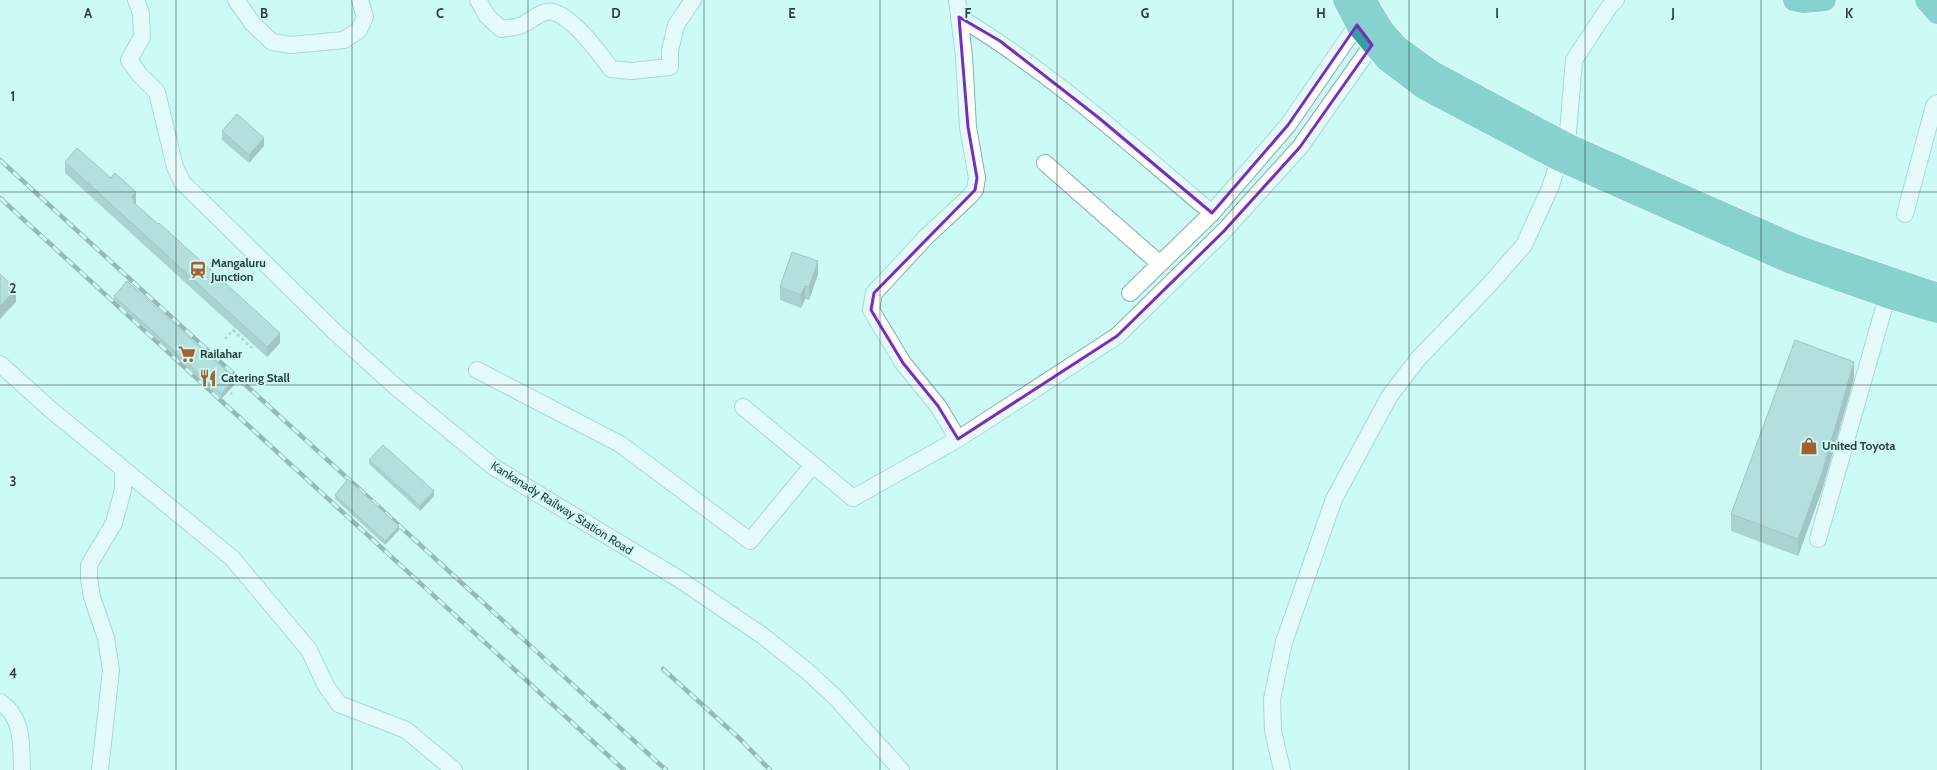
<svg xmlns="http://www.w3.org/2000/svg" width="1937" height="770" viewBox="0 0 1937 770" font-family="Cabin,sans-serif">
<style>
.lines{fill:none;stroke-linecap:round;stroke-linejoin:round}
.minor-casing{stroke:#83aeac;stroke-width:18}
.highway-casing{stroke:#fff;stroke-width:24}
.path{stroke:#86a8a6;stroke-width:2.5;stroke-dasharray:3 3;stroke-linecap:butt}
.minor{stroke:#fff;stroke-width:16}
.highway{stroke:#34a09d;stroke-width:22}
.rail-casing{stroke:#536c6a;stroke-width:4.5}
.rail{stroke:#ccfaf7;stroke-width:3;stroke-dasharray:9;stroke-linecap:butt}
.wall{fill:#7fa5a4}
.shaded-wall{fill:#688686}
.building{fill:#94c0bf;stroke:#688686}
.marked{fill:none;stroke:#7b2cbf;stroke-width:3;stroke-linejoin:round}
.grid{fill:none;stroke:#2c3e3d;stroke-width:1;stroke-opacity:0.55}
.labels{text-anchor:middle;stroke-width:4;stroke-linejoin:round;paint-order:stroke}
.poi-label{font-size:12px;font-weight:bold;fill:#2c3e3d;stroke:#ccfaf7;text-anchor:start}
.street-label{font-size:12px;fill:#2c3e3d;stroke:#ccfaf7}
.grid-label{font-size:13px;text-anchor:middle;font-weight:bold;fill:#2c3e3d;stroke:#ccfaf7;stroke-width:4;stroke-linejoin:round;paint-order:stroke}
</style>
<rect width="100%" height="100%" fill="#ccfaf7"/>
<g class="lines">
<g class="minor-casing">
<path id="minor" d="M 136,0 L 141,13 L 142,37 L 129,60 L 139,74 L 157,92 L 175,167 L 182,182 L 335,332 L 396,387 L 495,468 L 679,579 L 763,636 L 807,671 L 836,698 L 901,770
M 236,0 L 253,24 L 272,42 L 291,45 L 344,40 L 359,30 L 365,17 L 360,0
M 478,0 L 487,16 L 501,29 C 507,28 515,28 522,25 C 530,21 538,14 546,12 C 565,6 601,55 611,69 L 631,71 L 670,67 L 670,51 L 676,25 L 693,0
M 957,0 L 964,56 L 968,127 L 977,178 L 975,190 L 969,197 L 926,237 L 888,278 L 874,293 L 871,310 L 903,363 L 938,406 L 958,439
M 959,17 C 1050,72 1130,144 1212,213 L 1288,125 L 1357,25
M 1045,163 L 1160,264
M 1905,214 L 1934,106 L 1937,103
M 1130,293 L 1212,213
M 0,364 L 50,409 L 232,558 L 309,650 L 326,686 L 339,704 L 406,730 L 454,770
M 477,370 L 620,444 L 750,541 L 813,465
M 743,407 L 853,498 L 958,439 L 1117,336 L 1224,231 L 1300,147 L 1372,45
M 1818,539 L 1887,297
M 0,702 C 24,718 21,745 22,770
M 100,770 L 111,670 L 106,638 L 92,597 L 89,579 L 89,565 L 114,523 L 123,490 L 123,469
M 1282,770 L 1273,731 L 1272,699 L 1284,642 L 1334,499 L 1389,397 L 1417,360 L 1489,285 L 1524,245 L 1550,188 L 1559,160 L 1567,144 L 1574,60 L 1609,7 L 1616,0"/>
</g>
<g class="highway-casing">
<path id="highway" d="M 1344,0 L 1357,25 L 1386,60 L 1423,88 L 1559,160 L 1791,263 L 1887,297 L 1937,312
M 1365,0 L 1383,30 L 1398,47 L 1433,72 L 1567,144 L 1797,246 L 1937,294
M 1794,0 L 1803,2 L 1825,0
M 1926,0 L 1937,13"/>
</g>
<path class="path" d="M 225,339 L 233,330 L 252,348
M 226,389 L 232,394"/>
<use href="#minor" class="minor"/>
<use href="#highway" class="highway"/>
<g class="rail-casing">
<path id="rail" d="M 0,160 L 666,770
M 0,198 L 624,770
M 663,669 L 740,739 L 770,770"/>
</g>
<use href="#rail" class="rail"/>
</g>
<path class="wall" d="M 222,131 L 264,146 L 249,163 L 222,140 Z
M 65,162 L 136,202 L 135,204 L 280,343 L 267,357 L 65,173 Z
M 818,274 L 809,300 L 805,299 L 801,308 L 780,300 L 780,287 Z
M 114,296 L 235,384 L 221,399 L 114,300 Z
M 1854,378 L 1822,490 L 1798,556 L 1731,531 L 1731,514 Z
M 369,460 L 434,496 L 420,511 L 369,464 Z
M 335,495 L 399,530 L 385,545 L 335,499 Z"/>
<path class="shaded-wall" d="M 264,138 L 264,146 L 249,163 L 249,155 Z
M 136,192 L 136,202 L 135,204 L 131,197 Z
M 818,261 L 818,274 L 809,300 L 809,287 Z
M 805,286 L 805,299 L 801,308 L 801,295 Z
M 16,289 L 16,302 L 0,319 L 0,306 Z
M 280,333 L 280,343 L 267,357 L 267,347 Z
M 1854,362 L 1854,378 L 1822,490 L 1798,556 L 1798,539 Z
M 235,379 L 235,384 L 221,399 L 221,394 Z
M 434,491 L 434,496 L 420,511 L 420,506 Z
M 399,526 L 399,530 L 385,545 L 385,541 Z"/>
<path class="building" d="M 237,114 L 264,138 L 249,155 L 222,131 Z
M 77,148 L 111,178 L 115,173 L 136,192 L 131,197 L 135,201 L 133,202 L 158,224 L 159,223 L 280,333 L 267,347 L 65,162 Z
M 792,252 L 818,261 L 809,287 L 805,286 L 801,295 L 780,287 Z
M 0,274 L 16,289 L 0,306 Z
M 127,281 L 235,379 L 221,394 L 114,296 Z
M 1795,340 L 1854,362 L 1822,473 L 1798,539 L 1731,514 Z
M 383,445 L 434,491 L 420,506 L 369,460 Z
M 348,479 L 399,526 L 385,541 L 335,495 Z"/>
<path d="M0 0H1937V770H0ZM 959,17 L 1000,41 L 1099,118 L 1212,213 L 1288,125 L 1357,25 L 1372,45 L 1300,147 L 1224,231 L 1117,336 L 958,439 L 938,406 L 903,363 L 871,310 L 874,293 L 975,190 L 977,178 L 968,127 Z" fill="#ccfaf7" fill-opacity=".55" fill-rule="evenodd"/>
<path class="marked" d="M 959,17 L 1000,41 L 1099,118 L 1212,213 L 1288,125 L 1357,25 L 1372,45 L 1300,147 L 1224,231 L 1117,336 L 958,439 L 938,406 L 903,363 L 871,310 L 874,293 L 975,190 L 977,178 L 968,127 Z"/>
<path class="grid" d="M 176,0 L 176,770M 352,0 L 352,770M 528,0 L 528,770M 704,0 L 704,770M 880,0 L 880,770M 1057,0 L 1057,770M 1233,0 L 1233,770M 1409,0 L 1409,770M 1585,0 L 1585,770M 1761,0 L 1761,770M 0,192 L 1937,192M 0,385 L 1937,385M 0,578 L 1937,578"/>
<defs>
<g id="station-bare" transform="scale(1.38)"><path d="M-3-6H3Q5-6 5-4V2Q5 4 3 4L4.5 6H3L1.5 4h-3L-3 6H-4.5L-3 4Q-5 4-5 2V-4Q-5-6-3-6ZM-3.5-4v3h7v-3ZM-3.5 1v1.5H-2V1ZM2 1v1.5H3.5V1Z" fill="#a46030" stroke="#ccfaf7" stroke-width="2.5" paint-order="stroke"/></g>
<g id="supermarket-bare" transform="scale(1.38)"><path d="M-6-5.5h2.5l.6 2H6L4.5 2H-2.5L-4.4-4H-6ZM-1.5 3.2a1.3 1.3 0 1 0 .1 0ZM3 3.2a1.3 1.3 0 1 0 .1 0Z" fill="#a46030" stroke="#ccfaf7" stroke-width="2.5" paint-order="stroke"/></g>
<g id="restaurant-bare" transform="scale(1.38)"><path d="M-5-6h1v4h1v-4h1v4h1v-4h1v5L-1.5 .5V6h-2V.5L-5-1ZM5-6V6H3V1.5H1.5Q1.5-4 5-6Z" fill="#a46030" stroke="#ccfaf7" stroke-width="2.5" paint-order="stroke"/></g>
<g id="shop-bare" transform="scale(1.38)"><path d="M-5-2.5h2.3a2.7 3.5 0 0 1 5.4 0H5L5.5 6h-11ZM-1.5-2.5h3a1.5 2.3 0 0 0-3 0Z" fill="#a46030" stroke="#ccfaf7" stroke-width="2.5" paint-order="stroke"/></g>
</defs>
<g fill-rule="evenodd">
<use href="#station-bare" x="198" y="270"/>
<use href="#supermarket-bare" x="187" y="354"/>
<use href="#restaurant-bare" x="208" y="378"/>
<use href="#shop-bare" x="1809" y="446"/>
</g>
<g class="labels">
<g class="poi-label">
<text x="211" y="267">Mangaluru<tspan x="211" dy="14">Junction</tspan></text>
<text x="200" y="358">Railahar</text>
<text x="221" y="382">Catering Stall</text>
<text x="1822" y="450">United Toyota</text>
</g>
<g class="street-label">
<text transform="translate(562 508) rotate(32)" y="4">Kankanady Railway Station Road</text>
</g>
</g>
<g class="grid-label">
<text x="88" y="18">A</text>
<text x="264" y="18">B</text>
<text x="440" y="18">C</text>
<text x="616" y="18">D</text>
<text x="792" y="18">E</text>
<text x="968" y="18">F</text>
<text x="1145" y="18">G</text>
<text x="1321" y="18">H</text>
<text x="1497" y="18">I</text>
<text x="1673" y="18">J</text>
<text x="1849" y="18">K</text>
<text x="13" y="101">1</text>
<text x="13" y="293">2</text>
<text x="13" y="486">3</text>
<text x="13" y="678">4</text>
</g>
</svg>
